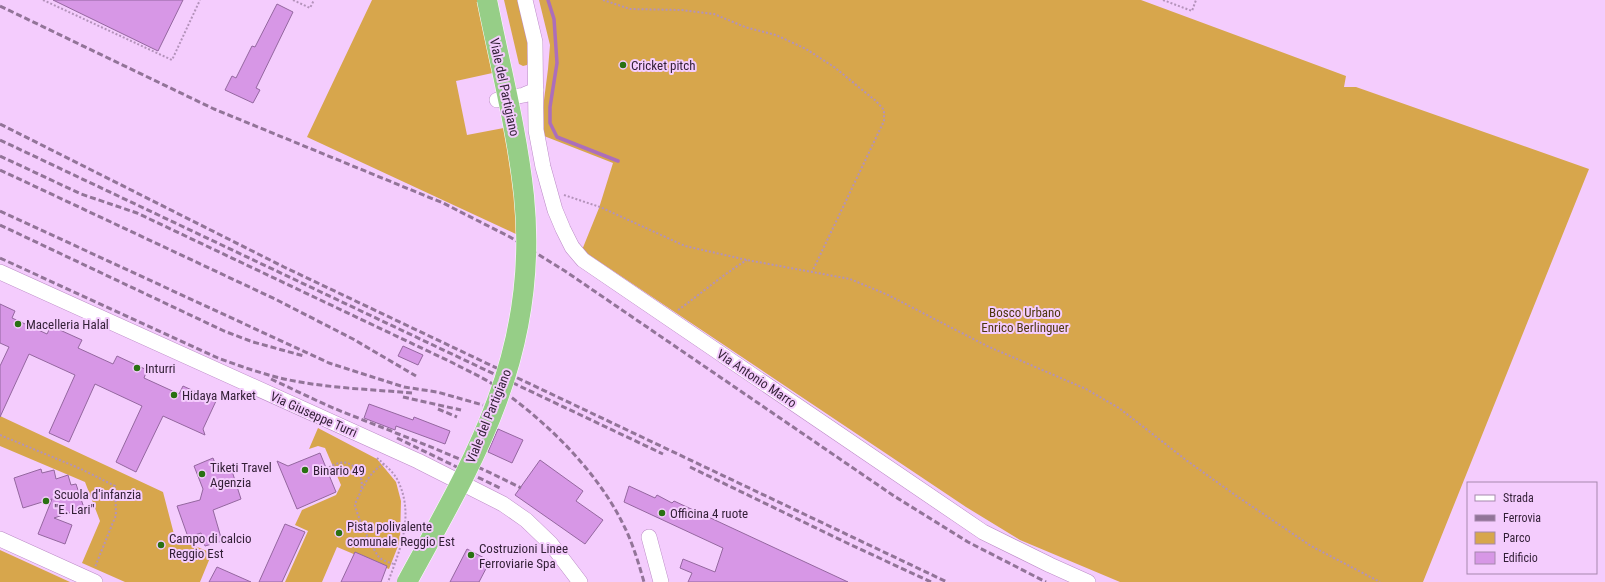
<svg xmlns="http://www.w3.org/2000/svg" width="1605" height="582" viewBox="0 0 1605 582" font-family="'Roboto Condensed',sans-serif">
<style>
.green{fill:#d7a64c}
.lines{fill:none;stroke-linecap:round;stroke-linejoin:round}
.stream{stroke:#ac6ebb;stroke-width:3.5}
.building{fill:#d797e6;stroke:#94679f}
.minor-casing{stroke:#bb8bc6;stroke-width:16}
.path{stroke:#b392ba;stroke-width:2;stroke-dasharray:2 2;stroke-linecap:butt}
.minor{stroke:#fff;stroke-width:15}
.rail{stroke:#927498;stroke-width:3;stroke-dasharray:6 3;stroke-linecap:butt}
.major-bridge-casing{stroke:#fff;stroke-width:21;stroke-linecap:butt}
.major-bridge{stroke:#96ce87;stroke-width:20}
.poi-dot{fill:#297112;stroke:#f4ccfd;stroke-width:1.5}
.labels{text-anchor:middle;stroke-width:4;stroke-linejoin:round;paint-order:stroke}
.poi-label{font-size:13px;fill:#321f36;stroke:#f4ccfd;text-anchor:start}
.street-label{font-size:13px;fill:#321f36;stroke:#f4ccfd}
.park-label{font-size:13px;fill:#4e380f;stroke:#f4ccfd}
</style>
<rect width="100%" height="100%" fill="#f4ccfd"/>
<path class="green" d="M 372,0 L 481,0 L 497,72 L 456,81 L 467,135 L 509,127 L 518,235 L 307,137 Z
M 504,0 L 520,0 L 531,56 L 527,65 L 523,66 L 519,64 Z
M 539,0 L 1141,0 L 1346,76 L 1344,87 L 1356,87 L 1589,169 L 1423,582 L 1120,582 L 1020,540 L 966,507 L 582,250 L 599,208 L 613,163 L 544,136 L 543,108 L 548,69 L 550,45 Z
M 0,416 L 163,492 L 175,538 L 212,553 L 200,582 L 125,582 L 82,563 L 100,521 L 85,482 L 0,446 Z
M 318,428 L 377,459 L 396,482 L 401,501 L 400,541 L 389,569 L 337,547 L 322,582 L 285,582 L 308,531 L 295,525 L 302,510 L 336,495 L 341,485 L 325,448 L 318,446 L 309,449 Z
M 0,550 L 70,582 L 0,582 Z"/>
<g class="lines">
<path class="stream" d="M 548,0 L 554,19 L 557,63 L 550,107 L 550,123 L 557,137 L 618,161"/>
</g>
<path class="building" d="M 53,0 L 183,0 L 158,51 Z
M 277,4 L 293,12 L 256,88 L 260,90 L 253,103 L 225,90 L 232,76 L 236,78 L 252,46 L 255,47 Z
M 0,304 L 15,311 L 12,318 L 47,334 L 51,326 L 82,340 L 78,348 L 113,364 L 117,356 L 147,370 L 144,378 L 179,394 L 183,386 L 216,401 L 203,429 L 205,435 L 163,416 L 136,472 L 116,462 L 142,406 L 95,384 L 69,442 L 49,433 L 75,375 L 29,354 L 0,417 L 0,366 L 9,347 L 0,343 Z
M 403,346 L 423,355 L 418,365 L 398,356 Z
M 369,404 L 413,420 L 414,417 L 450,431 L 445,444 L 396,426 L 395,430 L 364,418 Z
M 498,429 L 523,440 L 512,463 L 488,452 Z
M 320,453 L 336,492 L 297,509 L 277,461 L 288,466 Z
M 213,458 L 219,473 L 231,468 L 241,499 L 213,510 L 222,541 L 205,546 L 201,533 L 188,537 L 177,506 L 200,500 L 203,489 L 194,466 Z
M 540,460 L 583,491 L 576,501 L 603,520 L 585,544 L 515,495 Z
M 41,469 L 42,473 L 54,470 L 56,479 L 68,475 L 71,485 L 76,484 L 84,508 L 54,518 L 72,525 L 65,544 L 38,534 L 52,499 L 23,508 L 14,478 Z
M 629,486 L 655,498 L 657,495 L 672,503 L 674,501 L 848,582 L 688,582 L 692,573 L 680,568 L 683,559 L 715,572 L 723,548 L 624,502 Z
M 285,524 L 305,532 L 282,582 L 259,582 Z
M 467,549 L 490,561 L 479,582 L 450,582 Z
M 355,552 L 387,566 L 381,582 L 341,582 Z
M 217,567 L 251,582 L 209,582 Z"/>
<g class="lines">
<g class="minor-casing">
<path id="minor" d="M 525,0 L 535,42 L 536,130 L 543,167 L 555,210 L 563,229 L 572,247 L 583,260 L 983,532 L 1050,565 L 1088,582
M 497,100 L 524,95 L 536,90
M 0,272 L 418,461 L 503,504 L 526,520 L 551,544 L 580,582
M 649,537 L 661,582
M 0,539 L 95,582"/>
</g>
<path class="path" d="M 43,0 L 172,60 L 200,0
M 293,0 L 310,8 L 314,0
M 603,0 L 630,9 L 682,10 L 714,14 L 745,27 L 776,35 L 806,49 L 834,67 L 876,101 L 884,110 L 884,121 L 812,272
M 1163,0 L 1192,11 L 1196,0
M 564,195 L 600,207 L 685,246 L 747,260 L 850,279 L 888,295 L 987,346 L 1086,389 L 1119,408 L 1186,460 L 1235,495 L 1311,546 L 1380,582
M 678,310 C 702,293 722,275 747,260
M 0,435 L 81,469 L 115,486 L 116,515 L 95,567
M 377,458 C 385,465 395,473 399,483 C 414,517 400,550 388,582
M 329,467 C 334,465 341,461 347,463 C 358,466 364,480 361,490 C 360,495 356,500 355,505 C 355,511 375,555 380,558 C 384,561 390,563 394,564
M 362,489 C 368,478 373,470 384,464"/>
<use href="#minor" class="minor"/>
<path class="rail" d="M 0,6 L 214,109 L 443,203 L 510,237 L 565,271 L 894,496 L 968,542 L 1046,582
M 0,124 L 284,267 L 947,582
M 0,140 L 663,454
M 0,156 L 81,194 L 137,213 L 451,362 C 464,369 478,375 491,383 C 541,416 595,468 622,522 C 632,541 638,561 644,582
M 0,170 L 275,299 L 353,339 L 416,376
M 0,211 L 329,363 L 404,387 L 437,392 L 483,405
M 0,225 L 224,331 L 253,342 L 304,356
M 0,258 L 218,358 C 237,365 257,372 276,377 C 320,388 367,389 412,393
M 271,379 C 295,390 318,402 343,412 C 403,436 463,458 521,488
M 403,397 L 461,410
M 438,409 L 457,417
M 397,438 L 500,488
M 690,467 L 847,543 L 931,582"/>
<g class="major-bridge-casing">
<path id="major-bridge" d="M 407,582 C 439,523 474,464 497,401 C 521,336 531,265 524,196 C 517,130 500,65 487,0"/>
</g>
<use href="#major-bridge" class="major-bridge"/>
</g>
<g class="poi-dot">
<circle cx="623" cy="65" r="4"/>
<circle cx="18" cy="324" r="4"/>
<circle cx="137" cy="368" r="4"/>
<circle cx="174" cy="395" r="4"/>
<circle cx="305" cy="470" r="4"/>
<circle cx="202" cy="474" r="4"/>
<circle cx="46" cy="501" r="4"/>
<circle cx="662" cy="513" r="4"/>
<circle cx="339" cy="533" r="4"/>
<circle cx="161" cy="545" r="4"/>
<circle cx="471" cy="555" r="4"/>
</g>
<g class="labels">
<g class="poi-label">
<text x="631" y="70">Cricket pitch</text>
<text x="26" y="329">Macelleria Halal</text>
<text x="145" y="373">Inturri</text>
<text x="182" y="400">Hidaya Market</text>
<text x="210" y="472">Tiketi Travel<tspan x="210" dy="15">Agenzia</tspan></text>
<text x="313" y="475">Binario 49</text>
<text x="54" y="499">Scuola d'infanzia<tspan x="54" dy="15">"E. Lari"</tspan></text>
<text x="670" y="518">Officina 4 ruote</text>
<text x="347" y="531">Pista polivalente<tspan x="347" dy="15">comunale Reggio Est</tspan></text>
<text x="169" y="543">Campo di calcio<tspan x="169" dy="15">Reggio Est</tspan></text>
<text x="479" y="553">Costruzioni Linee<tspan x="479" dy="15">Ferroviarie Spa</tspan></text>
</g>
<g class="street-label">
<text transform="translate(505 87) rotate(78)" y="5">Viale del Partigiano</text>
<text transform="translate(757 378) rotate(34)" y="5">Via Antonio Marro</text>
<text transform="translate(314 414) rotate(24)" y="5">Via Giuseppe Turri</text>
<text transform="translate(488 416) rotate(-68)" y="5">Viale del Partigiano</text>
</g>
<g class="park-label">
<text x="1025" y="317">Bosco Urbano<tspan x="1025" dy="15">Enrico Berlinguer</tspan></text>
</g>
</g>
<rect x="1467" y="482" width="130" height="92" fill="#f4ccfd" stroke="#a687ad"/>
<rect x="1475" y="495" width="20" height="6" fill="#ffffff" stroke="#a687ad"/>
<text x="1503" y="502" font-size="12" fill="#321f36">Strada</text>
<rect x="1475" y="515" width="20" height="6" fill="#927498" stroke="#a687ad"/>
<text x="1503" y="522" font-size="12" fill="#321f36">Ferrovia</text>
<rect x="1475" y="532" width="20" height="12" fill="#d7a64c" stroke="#a687ad"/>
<text x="1503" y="542" font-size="12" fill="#321f36">Parco</text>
<rect x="1475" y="552" width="20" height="12" fill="#d797e6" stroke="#a687ad"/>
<text x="1503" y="562" font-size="12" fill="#321f36">Edificio</text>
</svg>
